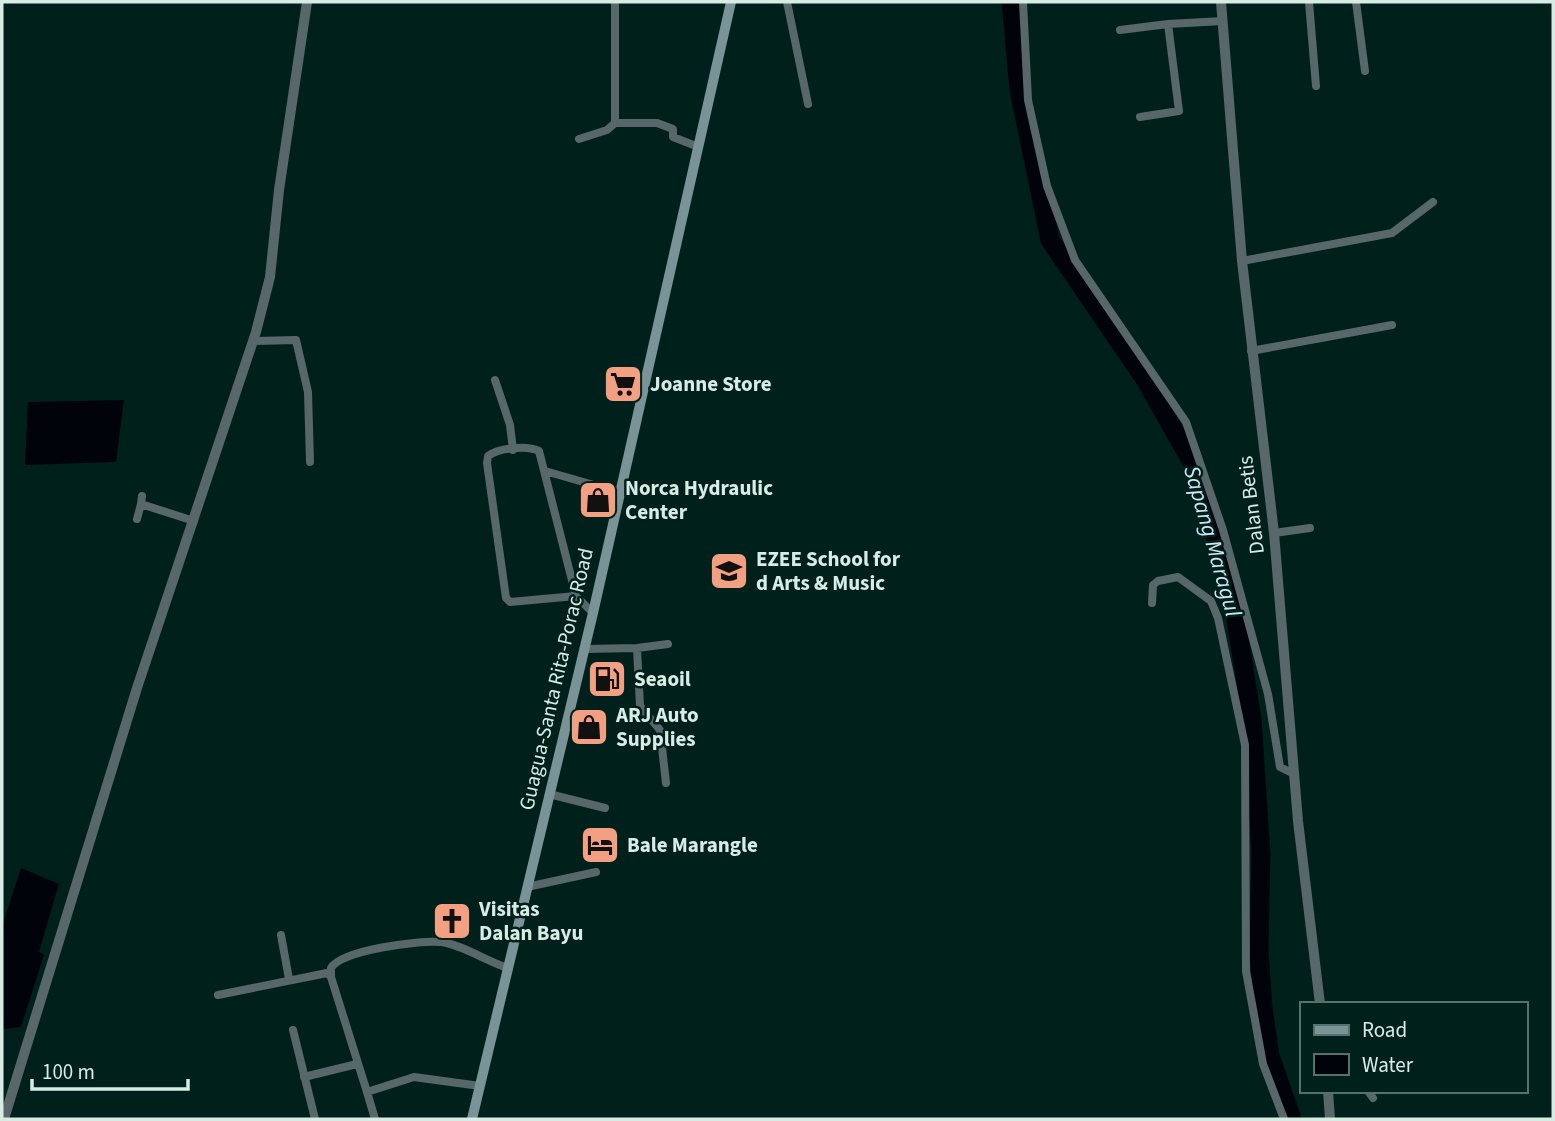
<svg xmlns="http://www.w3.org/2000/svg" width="1555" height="1121" viewBox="0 0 1555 1121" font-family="'Source Sans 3',sans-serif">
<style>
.water{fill:#00040a}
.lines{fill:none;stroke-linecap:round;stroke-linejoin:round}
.river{stroke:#00040a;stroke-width:19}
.minor{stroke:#586769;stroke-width:8}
.tertiary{stroke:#586769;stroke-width:10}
.secondary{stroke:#7a9396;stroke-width:10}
.labels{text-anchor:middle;stroke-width:5;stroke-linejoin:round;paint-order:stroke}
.poi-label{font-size:21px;font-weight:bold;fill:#d8ebe5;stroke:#00211b;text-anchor:start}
.street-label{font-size:21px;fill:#d8ebe5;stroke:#00211b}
.water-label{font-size:23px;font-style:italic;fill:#cfe7f5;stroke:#00211b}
</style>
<rect width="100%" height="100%" fill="#00211b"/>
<path class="water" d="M 124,400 L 116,462 L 25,465 L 28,402 Z
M 21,868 L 59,884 L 39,952 L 44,955 L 21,1027 L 2,1029 L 2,926 Z"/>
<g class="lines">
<path class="river" d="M 1011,2 L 1019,90 L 1050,240 L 1146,381 L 1193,464 L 1231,589 L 1252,719 L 1261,854 L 1259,950 L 1263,1008 L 1270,1056 L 1292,1119"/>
<path class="minor" d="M 615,2 L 615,123 L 657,123 L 673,129 L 673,137 L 696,146
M 787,2 L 808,104
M 1023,2 L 1028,100 L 1047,186 L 1075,260 L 1186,422 L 1223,530 L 1268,694 L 1280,767 L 1294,774
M 1309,2 L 1316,86
M 1356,2 L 1365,71
M 1120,30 L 1168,24
M 1140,117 L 1179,111 L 1168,24 L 1223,21
M 579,139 L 607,130 L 615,123
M 1242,261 L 1392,233 L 1433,202
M 253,341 L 296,340 L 308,392 L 310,462
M 1251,351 L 1392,325
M 495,380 L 510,425 L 513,450
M 545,471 L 618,492
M 142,496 L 141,504 L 194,521
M 137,519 L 141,504
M 1274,533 L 1310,528
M 576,596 L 510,602 L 506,598 L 487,463 L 488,456 C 499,448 526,445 539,451 L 576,596 L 593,613
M 1152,603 L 1153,585 L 1158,581 L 1178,577 L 1211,601 L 1218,618 L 1245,745 L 1246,971 L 1263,1064 L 1284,1119
M 637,648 L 640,706 L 660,730 L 666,783
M 584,649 L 637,648 L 668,644
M 549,794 L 605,808
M 527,887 L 596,872
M 281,935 L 289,979
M 331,977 L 331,968 C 342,950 419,940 441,942 C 463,945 486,961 508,968
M 218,995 L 327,973 L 331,977 L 367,1092 L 414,1077 L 480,1086
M 293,1030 L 315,1119
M 304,1077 L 357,1064
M 1368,1091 L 1373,1098
M 367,1092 L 375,1119"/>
<path class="tertiary" d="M 1221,2 L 1242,261 L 1274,533 L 1298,821 L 1320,1004
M 1328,1091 L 1330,1119
M 4,1119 L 137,688 L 256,332 L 270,277 L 279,190 L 307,2"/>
<path class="secondary" d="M 472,1119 L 593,613 L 731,2"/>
</g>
<defs>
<g id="supermarket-square" transform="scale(2.0125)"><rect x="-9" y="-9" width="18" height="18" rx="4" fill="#f39f82" stroke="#00211b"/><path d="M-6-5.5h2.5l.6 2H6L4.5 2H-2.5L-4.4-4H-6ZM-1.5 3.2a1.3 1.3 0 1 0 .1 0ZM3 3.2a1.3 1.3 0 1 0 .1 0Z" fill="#111"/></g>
<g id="shop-square" transform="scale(2.0125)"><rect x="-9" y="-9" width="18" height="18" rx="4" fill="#f39f82" stroke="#00211b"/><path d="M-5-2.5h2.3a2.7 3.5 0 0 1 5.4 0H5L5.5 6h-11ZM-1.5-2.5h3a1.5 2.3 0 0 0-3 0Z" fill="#111"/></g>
<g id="school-square" transform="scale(2.0125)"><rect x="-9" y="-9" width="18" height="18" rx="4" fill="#f39f82" stroke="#00211b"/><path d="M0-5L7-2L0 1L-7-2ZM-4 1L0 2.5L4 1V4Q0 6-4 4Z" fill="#111"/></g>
<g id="fuel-square" transform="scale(2.0125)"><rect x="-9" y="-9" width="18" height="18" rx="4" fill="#f39f82" stroke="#00211b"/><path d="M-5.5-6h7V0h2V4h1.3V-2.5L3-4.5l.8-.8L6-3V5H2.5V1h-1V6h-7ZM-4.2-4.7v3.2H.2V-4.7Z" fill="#111"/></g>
<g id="hotel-square" transform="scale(2.0125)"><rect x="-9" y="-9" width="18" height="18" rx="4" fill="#f39f82" stroke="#00211b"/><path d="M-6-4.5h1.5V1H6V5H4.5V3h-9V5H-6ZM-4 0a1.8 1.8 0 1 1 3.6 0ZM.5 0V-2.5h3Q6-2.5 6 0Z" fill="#111"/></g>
<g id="church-square" transform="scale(2.0125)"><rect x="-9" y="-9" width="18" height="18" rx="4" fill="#f39f82" stroke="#00211b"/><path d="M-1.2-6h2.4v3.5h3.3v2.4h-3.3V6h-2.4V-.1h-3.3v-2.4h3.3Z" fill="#111"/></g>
</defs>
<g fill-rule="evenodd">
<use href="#supermarket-square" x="623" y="384"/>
<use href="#shop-square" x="598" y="500"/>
<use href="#school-square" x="729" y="571"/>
<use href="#fuel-square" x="607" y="679"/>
<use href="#shop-square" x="589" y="727"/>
<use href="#hotel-square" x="600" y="845"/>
<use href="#church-square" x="452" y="921"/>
</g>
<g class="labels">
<g class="poi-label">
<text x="650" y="391">Joanne Store</text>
<text x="625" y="495">Norca Hydraulic<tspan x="625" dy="24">Center</tspan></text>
<text x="756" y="566">EZEE School for<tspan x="756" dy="24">d Arts &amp; Music</tspan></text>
<text x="634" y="686">Seaoil</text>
<text x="616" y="722">ARJ Auto<tspan x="616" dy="24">Supplies</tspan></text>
<text x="627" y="852">Bale Marangle</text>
<text x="479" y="916">Visitas<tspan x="479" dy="24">Dalan Bayu</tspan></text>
</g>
<g class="street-label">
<text transform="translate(1251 505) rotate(-97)" y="7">Dalan Betis</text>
<text transform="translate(556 679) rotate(-77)" y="7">Guagua-Santa Rita-Porac Road</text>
</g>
<g class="water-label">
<text transform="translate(1213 541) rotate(74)" y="8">Sapang Maragul</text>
</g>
</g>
<rect width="1555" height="1121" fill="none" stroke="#d8ebe5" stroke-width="7"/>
<rect x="1300" y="1002" width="228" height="91" fill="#00211b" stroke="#56726c" stroke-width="2"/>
<rect x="1314" y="1025" width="35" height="10" fill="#7a9396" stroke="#56726c" stroke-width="2"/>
<text x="1362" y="1037" font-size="21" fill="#d8ebe5">Road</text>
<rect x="1314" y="1054" width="35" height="21" fill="#00040a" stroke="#56726c" stroke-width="2"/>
<text x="1362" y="1072" font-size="21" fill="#d8ebe5">Water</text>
<path d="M32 1079v10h156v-10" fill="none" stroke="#d8ebe5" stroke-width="3.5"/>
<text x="42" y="1079" font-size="21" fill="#d8ebe5" stroke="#00211b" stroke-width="5" paint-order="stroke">100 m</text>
</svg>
